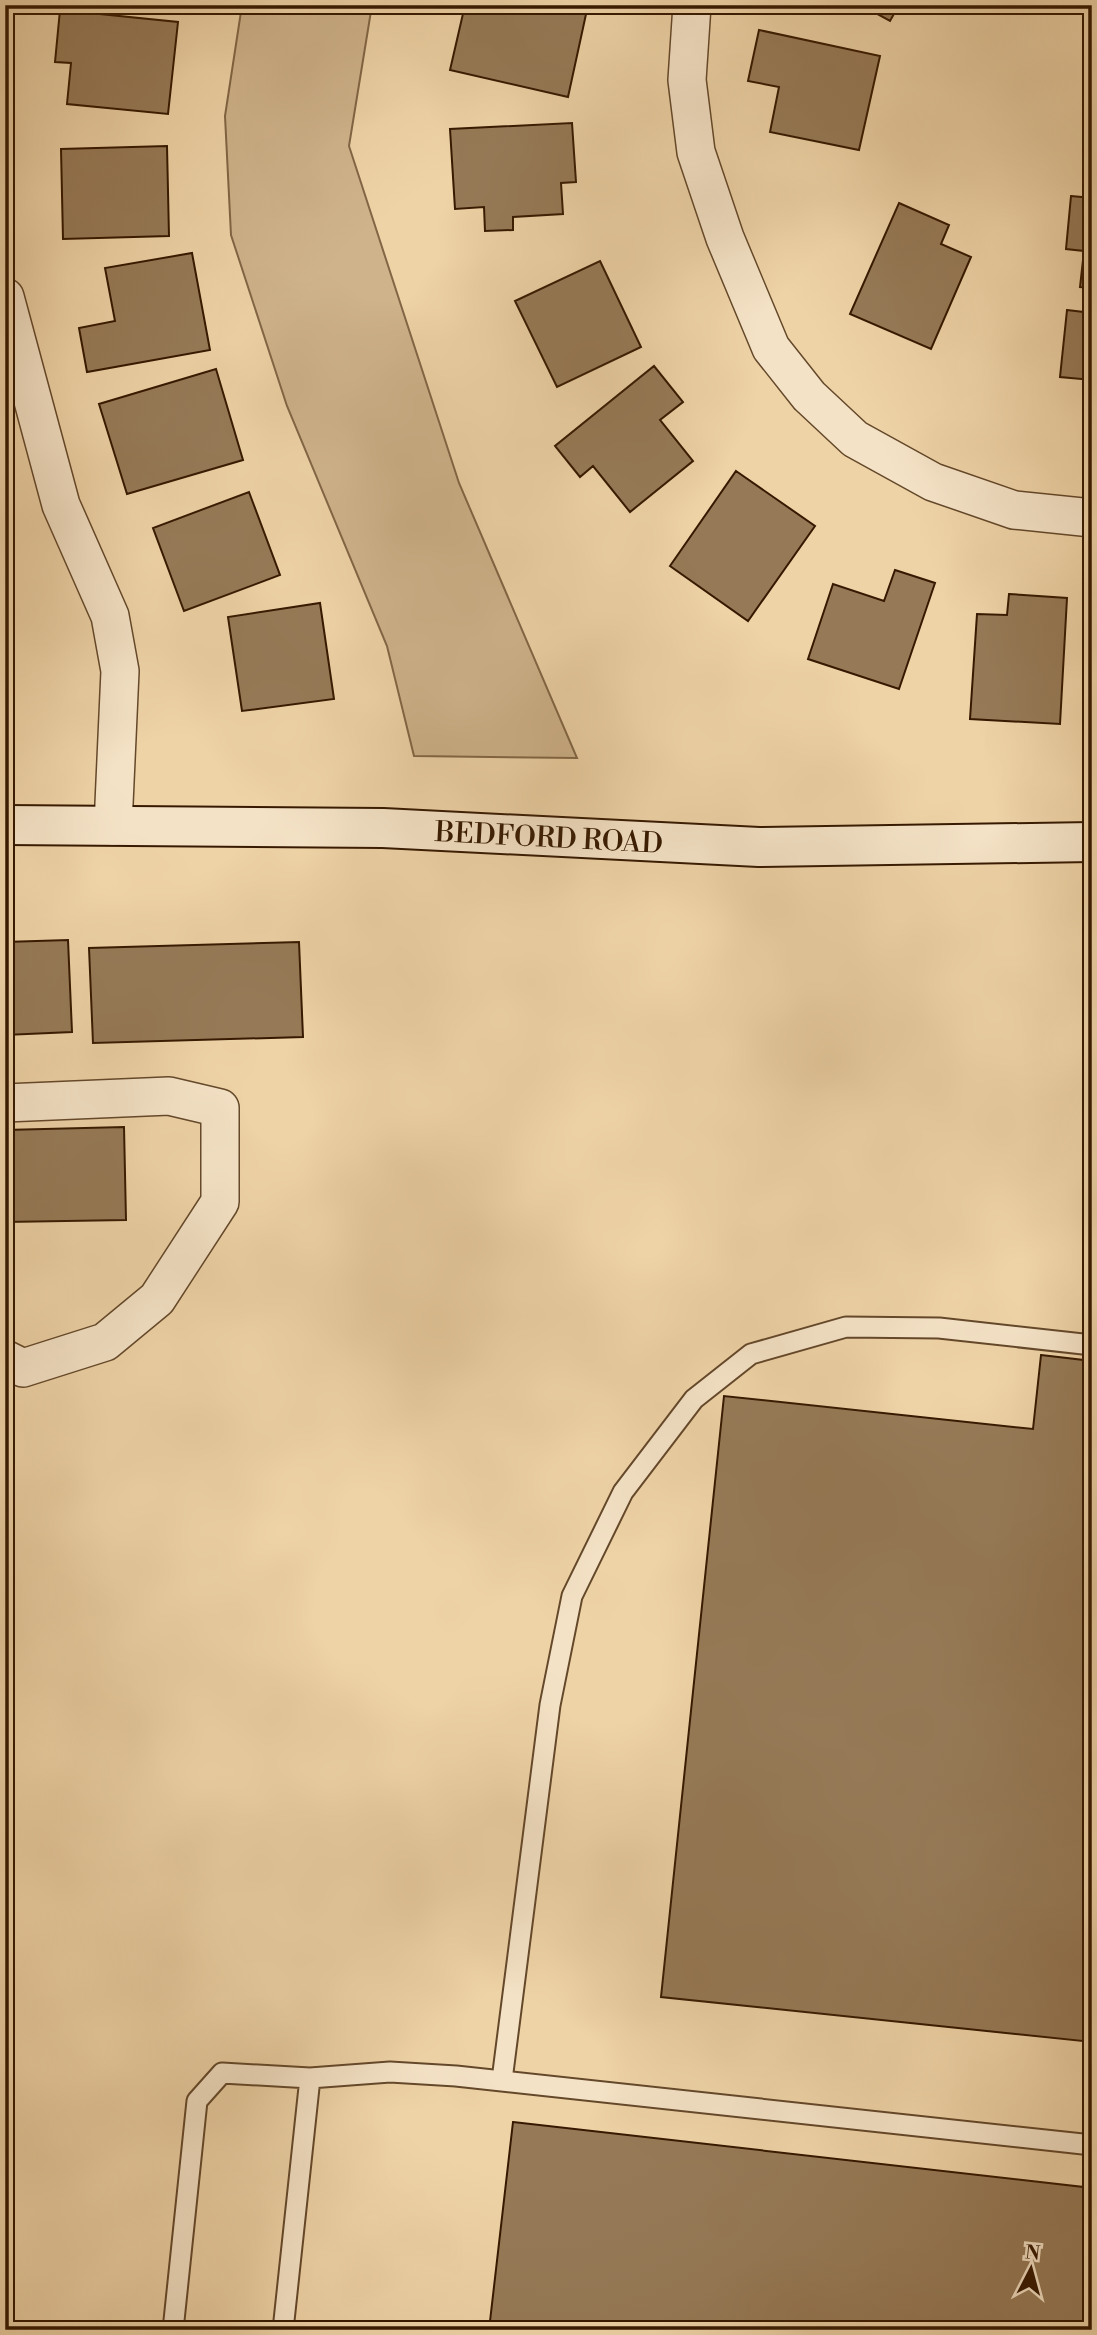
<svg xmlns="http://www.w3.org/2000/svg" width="1097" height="2335" viewBox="0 0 1097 2335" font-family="'Libre Bodoni',serif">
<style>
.green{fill:#cfb38b;stroke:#826646;stroke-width:2}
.building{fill:#967a57;stroke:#361900;stroke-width:2}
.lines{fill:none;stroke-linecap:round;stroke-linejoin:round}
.lane-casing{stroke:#64482a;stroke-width:23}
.street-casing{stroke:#64482a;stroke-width:40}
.secondary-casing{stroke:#361900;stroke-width:42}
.lane{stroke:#f4e2c6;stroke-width:19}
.street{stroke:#f4e2c6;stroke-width:37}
.secondary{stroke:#f4e2c6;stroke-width:38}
.labels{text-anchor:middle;stroke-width:6;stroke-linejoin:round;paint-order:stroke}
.street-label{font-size:28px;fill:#361900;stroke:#f4e2c6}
</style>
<rect width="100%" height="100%" fill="#eed3a7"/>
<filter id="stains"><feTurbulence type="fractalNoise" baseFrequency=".00286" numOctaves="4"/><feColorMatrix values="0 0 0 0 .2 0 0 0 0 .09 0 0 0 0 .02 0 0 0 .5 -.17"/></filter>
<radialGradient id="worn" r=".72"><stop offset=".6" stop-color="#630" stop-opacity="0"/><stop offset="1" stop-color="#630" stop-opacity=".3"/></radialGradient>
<path class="green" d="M 242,5 L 372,5 L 349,146 L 459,483 L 577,758 L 414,756 L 387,646 L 287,406 L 231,235 L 225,116 Z"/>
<path class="building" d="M 465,5 L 588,5 L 568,97 L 450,70 Z
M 861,5 L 899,5 L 890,21 Z
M 60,10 L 178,22 L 168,114 L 67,104 L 71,63 L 55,62 Z
M 759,30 L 880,56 L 859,150 L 770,132 L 779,87 L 748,81 Z
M 572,123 L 576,182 L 561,183 L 563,214 L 513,217 L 513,230 L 485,231 L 484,207 L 455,209 L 450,129 Z
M 167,146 L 169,236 L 63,239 L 61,149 Z
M 1071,196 L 1092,198 L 1092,288 L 1080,287 L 1084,251 L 1066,249 Z
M 899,203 L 949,225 L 941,244 L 971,257 L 931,349 L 850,314 Z
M 192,253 L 210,350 L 87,372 L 79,328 L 115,321 L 105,268 Z
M 600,261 L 641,347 L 557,387 L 515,301 Z
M 1067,310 L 1092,313 L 1092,380 L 1060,377 Z
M 654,366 L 683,402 L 660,420 L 693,461 L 630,512 L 593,466 L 580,477 L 555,446 Z
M 216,369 L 243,460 L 127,494 L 99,404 Z
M 736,471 L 815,526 L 748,621 L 670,566 Z
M 249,492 L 280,575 L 184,611 L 153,528 Z
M 895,570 L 935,583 L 899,689 L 808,659 L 833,584 L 884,601 Z
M 1009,594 L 1067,598 L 1060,724 L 970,719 L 977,614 L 1007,615 Z
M 320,603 L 334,699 L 242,711 L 228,617 Z
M 68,940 L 72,1032 L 5,1035 L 5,942 Z
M 299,942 L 303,1037 L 93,1043 L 89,948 Z
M 124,1127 L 126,1220 L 5,1222 L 5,1130 Z
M 1041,1355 L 1092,1361 L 1092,2042 L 661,1997 L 724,1396 L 1033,1429 Z
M 513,2122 L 1092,2188 L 1092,2330 L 489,2330 Z"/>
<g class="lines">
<g class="lane-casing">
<path id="lane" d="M 502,2080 L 550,1705 L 572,1596 L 623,1492 L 694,1399 L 751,1354 L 846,1327 L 939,1328 L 1092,1345
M 173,2330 L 197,2101 L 222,2073 L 310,2078
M 283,2330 L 310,2078 L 390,2072 L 456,2076 L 1092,2145"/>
</g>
<g class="street-casing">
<path id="street" d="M 692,5 L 687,80 L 696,152 L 725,238 L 771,348 L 809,396 L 855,439 L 933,482 L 1014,510 L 1092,518
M 5,297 L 61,505 L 110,616 L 120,671 L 113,826
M 5,1103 L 169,1096 L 220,1108 L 220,1202 L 157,1299 L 105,1342 L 23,1368 L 5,1359"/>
</g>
<g class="secondary-casing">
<path id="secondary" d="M 5,825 L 383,828 L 759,847 L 1092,842"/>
</g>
<use href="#lane" class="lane"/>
<use href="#street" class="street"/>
<use href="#secondary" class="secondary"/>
</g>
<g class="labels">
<g class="street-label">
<text transform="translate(549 837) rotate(3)" y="10">BEDFORD ROAD</text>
</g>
</g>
<rect width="1097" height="2335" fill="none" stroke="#eed3a7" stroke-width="28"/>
<rect x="7" y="7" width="1083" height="2321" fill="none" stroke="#361900" stroke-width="3.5"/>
<rect x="14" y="14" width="1069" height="2307" fill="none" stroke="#361900" stroke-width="2"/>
<g transform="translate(1031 2269) rotate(6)" stroke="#f4e2c6" stroke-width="5" paint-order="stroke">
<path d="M0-5L12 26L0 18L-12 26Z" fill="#361900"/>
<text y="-10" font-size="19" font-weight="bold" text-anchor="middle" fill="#361900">N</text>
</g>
<rect width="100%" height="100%" filter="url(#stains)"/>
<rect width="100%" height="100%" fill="url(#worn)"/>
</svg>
